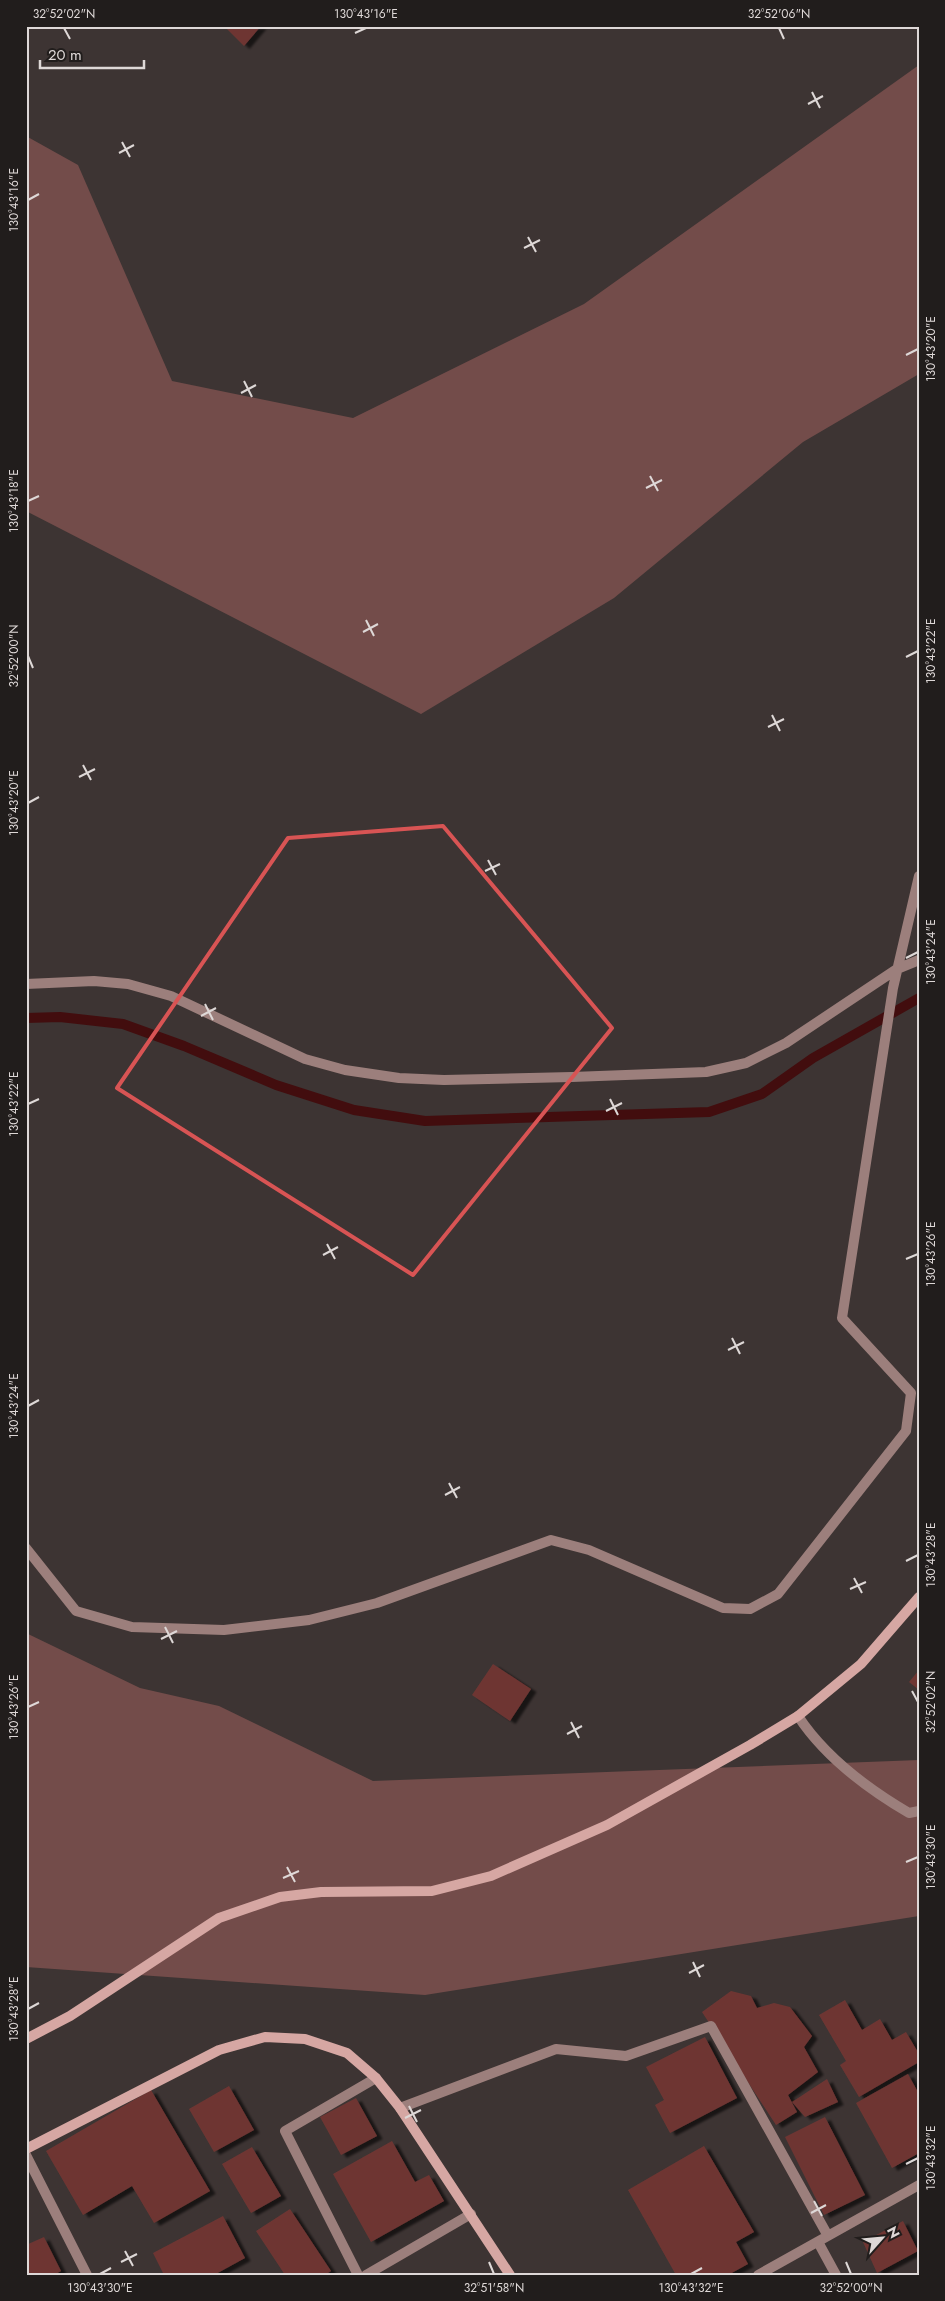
<svg xmlns="http://www.w3.org/2000/svg" width="945" height="2301" viewBox="0 0 945 2301" font-family="Jost,sans-serif">
<style>
.green{fill:#734c4a}
.lines{fill:none;stroke-linecap:round;stroke-linejoin:round}
.stream{stroke:#420d0e;stroke-width:10}
.building{fill:#6e3633;filter:url(#shadow)}
.street{stroke:#9c7f7c;stroke-width:10}
.secondary{stroke:#d6a7a3;stroke-width:10}
.marked{fill:none;stroke:#d85454;stroke-width:4;stroke-linejoin:round}
.ticks{fill:none;stroke:#ded8d7;stroke-width:2}
.neatline{fill:none;stroke:#ded8d7;stroke-width:2}
.ticks-label{font-size:12px;text-anchor:middle;fill:#ded8d7}
</style>
<defs>
<filter id="shadow"><feDropShadow dx="5.5" dy="3" stdDeviation="1" flood-color="#0009"/></filter>
</defs>
<rect width="100%" height="100%" fill="#3d3433"/>
<path class="green" d="M 919,65 L 919,374 L 803,442 L 614,598 L 421,714 L 26,511 L 26,136 L 78,165 L 172,381 L 353,418 L 584,304 Z
M 26,1633 L 140,1688 L 219,1706 L 373,1781 L 919,1760 L 919,1916 L 425,1995 L 26,1967 Z"/>
<g class="lines">
<path class="stream" d="M 26,1018 L 60,1017 L 123,1024 L 184,1046 L 276,1085 L 354,1110 L 425,1121 L 709,1112 L 762,1094 L 813,1058 L 919,998"/>
</g>
<path class="building" d="M 224,26 L 261,26 L 244,46 Z
M 493,1664 L 531,1689 L 510,1721 L 472,1695 Z
M 919,1670 L 919,1690 L 909,1682 Z
M 731,1991 L 751,1996 L 757,2008 L 774,2003 L 790,2007 L 812,2036 L 804,2047 L 818,2072 L 788,2095 L 797,2112 L 776,2125 L 702,2012 Z
M 845,2000 L 862,2030 L 880,2019 L 892,2040 L 906,2032 L 919,2054 L 919,2062 L 859,2097 L 840,2065 L 846,2061 L 819,2015 Z
M 705,2037 L 737,2098 L 670,2133 L 655,2105 L 664,2100 L 646,2067 Z
M 908,2074 L 919,2094 L 919,2153 L 892,2168 L 856,2103 Z
M 827,2079 L 838,2102 L 805,2117 L 792,2102 Z
M 229,2086 L 254,2130 L 214,2152 L 189,2109 Z
M 151,2090 L 210,2191 L 154,2223 L 132,2186 L 83,2215 L 46,2151 Z
M 356,2098 L 377,2136 L 341,2155 L 320,2117 Z
M 825,2117 L 865,2195 L 824,2215 L 785,2137 Z
M 392,2141 L 415,2182 L 429,2175 L 444,2201 L 371,2242 L 333,2174 Z
M 704,2146 L 754,2232 L 736,2242 L 748,2264 L 728,2275 L 676,2275 L 628,2190 Z
M 252,2147 L 281,2196 L 251,2213 L 222,2164 Z
M 290,2209 L 331,2271 L 325,2275 L 285,2275 L 256,2231 Z
M 223,2216 L 245,2258 L 214,2275 L 164,2275 L 153,2253 Z
M 903,2221 L 918,2251 L 877,2273 L 863,2242 Z
M 44,2237 L 61,2271 L 54,2275 L 26,2275 L 26,2245 Z"/>
<g class="lines">
<path class="street" d="M 26,984 L 94,981 L 128,984 L 171,996 L 305,1059 L 345,1070 L 399,1078 L 444,1080 L 572,1077 L 706,1072 L 746,1063 L 786,1043 L 897,969 L 919,960
M 26,1548 L 76,1611 L 132,1627 L 224,1630 L 309,1620 L 377,1603 L 551,1540 L 589,1550 L 723,1608 L 750,1609 L 778,1594 L 906,1431 L 911,1393 L 842,1318 L 893,988 L 919,876
M 798,1716 C 825,1757 868,1789 909,1813 L 919,1811
M 400,2108 L 556,2049 L 626,2056 L 711,2026 L 828,2236
M 26,2155 L 87,2275
M 818,2242 L 836,2275
M 358,2275 L 285,2131 L 376,2078
M 366,2275 L 471,2214
M 758,2275 L 919,2185"/>
<path class="secondary" d="M 26,2039 L 70,2016 L 219,1918 L 280,1897 L 321,1892 L 432,1891 L 491,1876 L 607,1825 L 750,1745 L 798,1716 L 861,1664 L 919,1597
M 26,2149 L 219,2050 L 265,2037 L 305,2039 L 347,2053 L 376,2078 L 400,2108 L 510,2275"/>
</g>
<path class="marked" d="M 443,826 L 612,1028 L 413,1275 L 117,1088 L 288,838 Z"/>
<path class="ticks" d="M 64,28 L 70,39M 779,28 L 784,39M 355,33 L 366,28M 812,92 L 820,108M 808,104 L 823,96M 122,142 L 130,157M 119,153 L 134,145M 28,200 L 39,194M 528,237 L 536,252M 524,248 L 540,240M 906,355 L 918,349M 244,381 L 252,397M 241,393 L 256,385M 650,476 L 658,491M 646,488 L 662,480M 28,501 L 39,496M 366,620 L 374,636M 363,632 L 378,624M 28,656 L 33,668M 906,657 L 918,651M 772,715 L 780,731M 768,727 L 784,719M 83,765 L 91,780M 79,777 L 95,769M 28,803 L 39,797M 488,860 L 496,875M 485,871 L 500,864M 906,958 L 918,952M 205,1004 L 213,1020M 201,1016 L 216,1008M 610,1099 L 618,1115M 28,1104 L 39,1099M 606,1111 L 622,1103M 327,1244 L 335,1259M 323,1255 L 338,1247M 906,1259 L 918,1254M 732,1338 L 740,1354M 728,1350 L 744,1342M 28,1406 L 39,1400M 449,1483 L 457,1498M 445,1495 L 460,1487M 906,1561 L 918,1555M 854,1578 L 862,1593M 850,1589 L 866,1582M 165,1627 L 173,1643M 161,1639 L 177,1631M 912,1691 L 918,1702M 28,1707 L 39,1702M 571,1722 L 579,1738M 567,1734 L 582,1726M 906,1862 L 918,1857M 287,1867 L 295,1882M 283,1878 L 299,1871M 693,1962 L 700,1977M 689,1973 L 704,1965M 28,2009 L 39,2003M 409,2106 L 417,2122M 405,2118 L 421,2110M 906,2164 L 918,2158M 814,2201 L 822,2216M 811,2213 L 826,2205M 125,2251 L 133,2266M 121,2262 L 137,2254M 489,2262 L 494,2274M 846,2262 L 851,2274M 100,2274 L 111,2268M 691,2274 L 702,2268"/>
<rect width="945" height="2301" fill="none" stroke="#211d1c" stroke-width="55"/>
<g transform="translate(882 2238) rotate(63)" stroke="#211d1c" stroke-width="4" paint-order="stroke">
<path d="M0-4L9 19L0 12L-9 19Z" fill="#ded8d7"/>
<text y="-8" font-size="14" font-weight="bold" text-anchor="middle" fill="#ded8d7">N</text>
</g>
<path d="M40 60v8h104v-8" fill="none" stroke="#ded8d7" stroke-width="2.5"/>
<text x="48" y="60" font-size="15" fill="#ded8d7" stroke="#211d1c" stroke-width="4" paint-order="stroke">20 m</text>
<rect x="28" y="28" width="890" height="2246" class="neatline"/>
<g class="ticks-label">
<text x="64" y="18">32°52'02"N</text>
<text x="366" y="18">130°43'16"E</text>
<text x="779" y="18">32°52'06"N</text>
<text transform="translate(14 200) rotate(-90)" y="4">130°43'16"E</text>
<text transform="translate(931 349) rotate(-90)" y="4">130°43'20"E</text>
<text transform="translate(14 501) rotate(-90)" y="4">130°43'18"E</text>
<text transform="translate(931 651) rotate(-90)" y="4">130°43'22"E</text>
<text transform="translate(14 656) rotate(-90)" y="4">32°52'00"N</text>
<text transform="translate(14 803) rotate(-90)" y="4">130°43'20"E</text>
<text transform="translate(931 952) rotate(-90)" y="4">130°43'24"E</text>
<text transform="translate(14 1104) rotate(-90)" y="4">130°43'22"E</text>
<text transform="translate(931 1254) rotate(-90)" y="4">130°43'26"E</text>
<text transform="translate(14 1406) rotate(-90)" y="4">130°43'24"E</text>
<text transform="translate(931 1555) rotate(-90)" y="4">130°43'28"E</text>
<text transform="translate(931 1702) rotate(-90)" y="4">32°52'02"N</text>
<text transform="translate(14 1707) rotate(-90)" y="4">130°43'26"E</text>
<text transform="translate(931 1857) rotate(-90)" y="4">130°43'30"E</text>
<text transform="translate(14 2009) rotate(-90)" y="4">130°43'28"E</text>
<text transform="translate(931 2158) rotate(-90)" y="4">130°43'32"E</text>
<text x="100" y="2292">130°43'30"E</text>
<text x="494" y="2292">32°51'58"N</text>
<text x="691" y="2292">130°43'32"E</text>
<text x="851" y="2292">32°52'00"N</text>
</g>
</svg>
